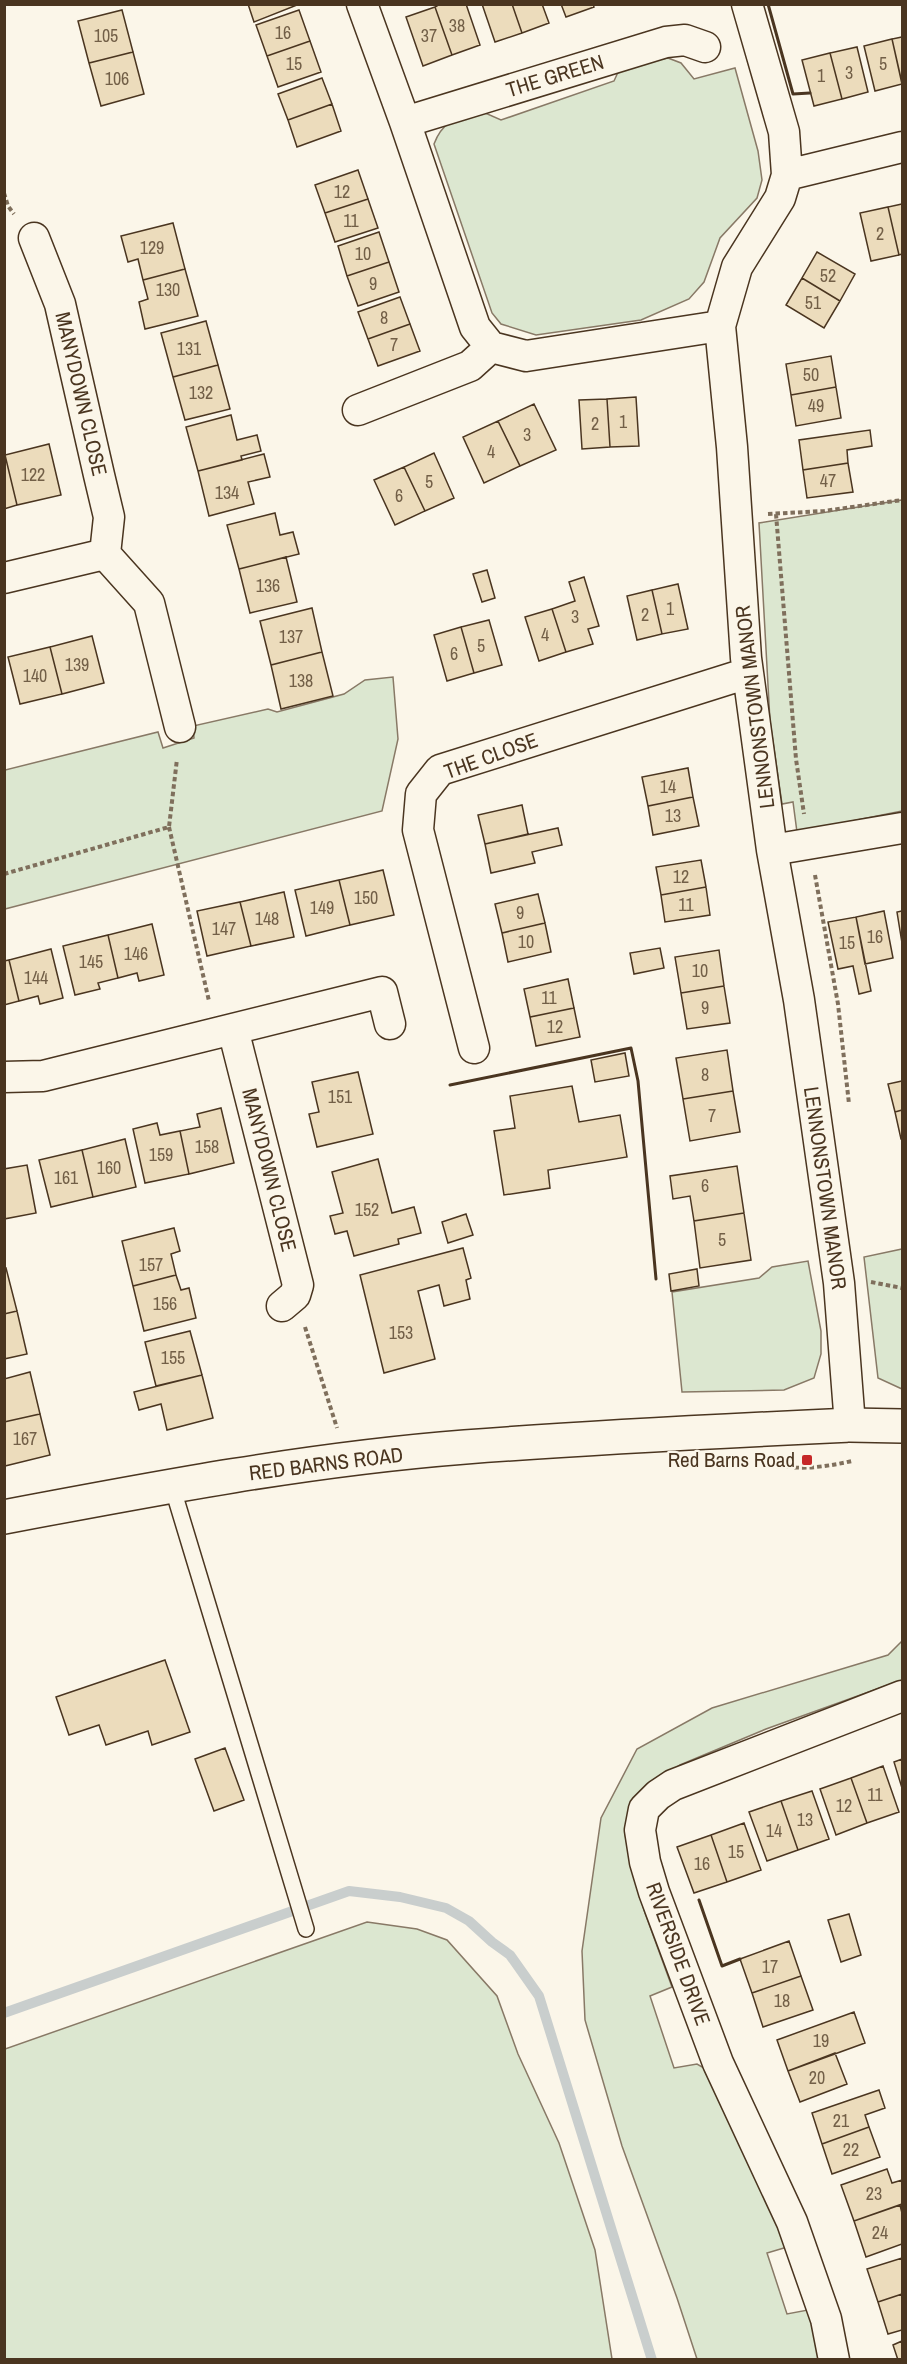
<svg xmlns="http://www.w3.org/2000/svg" width="907" height="2364" viewBox="0 0 907 2364" font-family="'Archivo Narrow',sans-serif">
<style>
.green{fill:#dce7d0;stroke:#887966;stroke-width:1.5}
.lines{fill:none;stroke-linecap:round;stroke-linejoin:round}
.stream{stroke:#c9cecd;stroke-width:10}
.building{fill:#ecdcbc;stroke:#4a3520;stroke-width:1.5}
.lane-casing{stroke:#4a3520;stroke-width:18}
.street-casing{stroke:#4a3520;stroke-width:33}
.secondary-casing{stroke:#4a3520;stroke-width:36}
.path{stroke:#7f6f5c;stroke-width:4;stroke-dasharray:4.5 3;stroke-linecap:butt}
.lane{stroke:#fbf6e9;stroke-width:15}
.street{stroke:#fbf6e9;stroke-width:30}
.secondary{stroke:#fbf6e9;stroke-width:33}
.wall{stroke:#4a3520;stroke-width:3}
.poi-dot{fill:#c62828;stroke:#fbf6e9;stroke-width:2}
.labels{text-anchor:middle;stroke-width:4.5;stroke-linejoin:round;paint-order:stroke}
.number-label{font-size:18px;fill:#725f47}
.street-label{font-size:21px;fill:#4a3520;stroke:#fbf6e9}
.poi-label{font-size:21px;fill:#4a3520;stroke:#fbf6e9;text-anchor:end}
</style>
<rect width="100%" height="100%" fill="#fbf6e9"/>
<path class="green" d="M 668,58 L 681,63 L 694,79 L 735,68 L 758,151 L 762,180 L 757,198 L 720,238 L 704,282 L 689,299 L 641,320 L 536,335 L 501,324 L 492,313 L 434,144 C 444,118 458,119 483,112 L 501,120 L 614,81 L 619,70 L 648,61 Z
M 902,500 L 902,811 L 797,832 L 793,802 L 782,804 L 770,721 L 759,523 Z
M 393,677 L 398,739 L 382,811 L 5,909 L 5,770 L 158,732 L 163,748 L 194,738 L 193,726 L 268,709 L 277,712 L 344,694 L 365,680 Z
M 902,1249 L 902,1389 L 878,1378 L 864,1257 Z
M 808,1261 L 821,1331 L 821,1354 L 814,1378 L 784,1390 L 682,1392 L 672,1292 L 759,1278 L 772,1267 Z
M 902,1641 L 902,1680 L 766,1729 L 680,1765 L 633,1799 L 625,1834 L 632,1869 L 645,1913 L 672,1987 L 650,1996 L 674,2068 L 697,2064 L 704,2068 L 794,2245 L 767,2253 L 787,2314 L 813,2309 L 825,2359 L 697,2359 L 677,2298 L 622,2146 L 585,2020 L 582,1951 L 601,1818 L 637,1749 L 712,1708 L 888,1655 Z
M 367,1922 L 417,1929 L 447,1940 L 497,1996 L 518,2054 L 559,2143 L 595,2250 L 612,2359 L 5,2359 L 5,2049 Z"/>
<g class="lines">
<path class="stream" d="M 4,2013 L 349,1891 L 400,1897 L 446,1908 L 469,1921 L 492,1942 L 510,1955 L 539,1996 L 652,2360"/>
</g>
<path class="building" d="M 248,4 L 297,4 L 297,5 L 254,22 Z
M 440,4 L 466,4 L 480,45 L 452,55 L 435,7 Z
M 482,4 L 512,4 L 522,33 L 495,42 Z
M 512,4 L 542,4 L 549,23 L 522,33 Z
M 561,4 L 593,4 L 594,7 L 566,17 Z
M 435,7 L 452,55 L 423,66 L 406,17 Z
M 122,10 L 133,52 L 89,63 L 78,21 Z
M 299,10 L 310,41 L 267,56 L 256,25 Z
M 902,37 L 902,83 L 892,39 Z
M 892,39 L 902,84 L 875,91 L 864,46 Z
M 310,41 L 321,72 L 278,87 L 267,56 Z
M 857,47 L 868,92 L 842,99 L 830,53 Z
M 133,52 L 144,94 L 101,106 L 89,63 Z
M 830,53 L 842,99 L 814,106 L 802,60 Z
M 322,78 L 332,104 L 288,120 L 278,94 Z
M 332,104 L 341,131 L 297,147 L 288,120 Z
M 358,170 L 368,199 L 325,213 L 315,185 Z
M 368,199 L 378,228 L 335,242 L 325,213 Z
M 902,204 L 902,254 L 899,255 L 888,207 Z
M 888,207 L 899,255 L 871,261 L 860,213 Z
M 173,223 L 185,269 L 143,280 L 138,259 L 128,262 L 121,236 Z
M 379,232 L 389,262 L 347,276 L 338,246 Z
M 817,252 L 855,274 L 840,301 L 802,278 Z
M 389,262 L 399,292 L 358,306 L 347,276 Z
M 185,269 L 198,316 L 145,329 L 139,302 L 148,299 L 143,280 Z
M 802,278 L 840,301 L 824,328 L 786,305 Z
M 400,297 L 410,324 L 368,339 L 358,312 Z
M 206,321 L 218,365 L 173,377 L 161,333 Z
M 410,324 L 420,351 L 378,366 L 368,339 Z
M 831,356 L 836,387 L 791,395 L 786,364 Z
M 218,365 L 230,409 L 185,420 L 173,377 Z
M 836,387 L 841,418 L 796,426 L 791,395 Z
M 636,397 L 639,446 L 610,447 L 607,399 Z
M 607,399 L 610,447 L 582,449 L 579,400 Z
M 534,404 L 556,450 L 520,466 L 498,421 Z
M 231,415 L 237,440 L 257,435 L 261,451 L 241,456 L 242,460 L 198,471 L 186,427 Z
M 498,421 L 520,466 L 484,483 L 463,437 Z
M 870,430 L 872,446 L 847,450 L 848,463 L 803,470 L 799,440 Z
M 49,444 L 61,495 L 17,505 L 5,455 Z
M 434,453 L 454,498 L 425,511 L 404,467 Z
M 264,454 L 270,477 L 248,482 L 254,504 L 209,516 L 198,471 Z
M 5,455 L 17,505 L 4,509 L 4,455 Z
M 848,463 L 853,492 L 807,498 L 803,470 Z
M 404,467 L 425,511 L 395,525 L 374,480 Z
M 275,513 L 280,535 L 293,532 L 299,554 L 239,569 L 227,525 Z
M 286,557 L 297,602 L 250,613 L 239,569 Z
M 487,570 L 495,598 L 482,602 L 473,574 Z
M 584,577 L 599,626 L 588,629 L 593,644 L 566,652 L 552,609 L 575,601 L 569,582 Z
M 678,584 L 688,629 L 662,634 L 652,590 Z
M 652,590 L 662,634 L 637,640 L 627,596 Z
M 312,608 L 322,652 L 271,665 L 260,621 Z
M 552,609 L 566,652 L 539,661 L 525,617 Z
M 489,620 L 502,665 L 474,673 L 461,627 Z
M 461,627 L 474,673 L 447,681 L 434,635 Z
M 92,636 L 104,683 L 62,694 L 50,647 Z
M 50,647 L 62,694 L 20,704 L 8,657 Z
M 322,652 L 333,696 L 281,709 L 271,665 Z
M 688,768 L 693,797 L 648,806 L 642,777 Z
M 693,797 L 699,826 L 653,835 L 648,806 Z
M 522,805 L 528,834 L 485,844 L 478,815 Z
M 558,828 L 562,845 L 532,852 L 535,863 L 491,873 L 485,844 Z
M 701,860 L 706,887 L 661,895 L 656,867 Z
M 383,870 L 394,915 L 350,925 L 339,880 Z
M 339,880 L 350,925 L 306,936 L 295,890 Z
M 706,887 L 710,915 L 665,922 L 661,895 Z
M 284,892 L 294,937 L 251,946 L 240,902 Z
M 538,894 L 545,923 L 502,933 L 495,904 Z
M 240,902 L 251,946 L 207,956 L 197,911 Z
M 884,911 L 893,958 L 865,964 L 856,917 Z
M 902,911 L 902,943 L 897,912 Z
M 856,917 L 871,991 L 859,994 L 853,966 L 838,969 L 828,922 Z
M 545,923 L 551,952 L 508,962 L 502,933 Z
M 152,924 L 164,975 L 139,981 L 137,973 L 118,978 L 108,935 Z
M 108,935 L 118,978 L 98,983 L 100,989 L 75,995 L 63,946 Z
M 660,948 L 664,968 L 634,974 L 630,953 Z
M 51,949 L 63,998 L 40,1004 L 38,996 L 19,1001 L 9,960 Z
M 719,950 L 724,986 L 681,993 L 675,957 Z
M 9,960 L 19,1001 L 4,1005 L 4,961 Z
M 568,979 L 574,1008 L 530,1017 L 524,989 Z
M 724,986 L 730,1023 L 687,1029 L 681,993 Z
M 574,1008 L 580,1037 L 536,1046 L 530,1017 Z
M 727,1050 L 733,1091 L 683,1099 L 676,1058 Z
M 625,1053 L 629,1076 L 595,1082 L 591,1060 Z
M 358,1072 L 373,1134 L 317,1147 L 309,1114 L 319,1112 L 312,1082 Z
M 902,1081 L 902,1110 L 895,1112 L 888,1084 Z
M 572,1086 L 579,1122 L 620,1115 L 627,1157 L 548,1170 L 550,1188 L 504,1195 L 494,1131 L 515,1128 L 510,1096 Z
M 733,1091 L 740,1132 L 690,1141 L 683,1099 Z
M 221,1108 L 234,1163 L 189,1174 L 180,1131 L 200,1127 L 197,1114 Z
M 902,1110 L 902,1139 L 901,1139 L 895,1112 Z
M 157,1123 L 160,1135 L 180,1131 L 189,1174 L 145,1183 L 133,1129 Z
M 125,1139 L 136,1187 L 93,1197 L 82,1150 Z
M 82,1150 L 93,1197 L 51,1207 L 39,1160 Z
M 378,1159 L 392,1213 L 414,1207 L 421,1233 L 398,1239 L 399,1244 L 354,1256 L 347,1231 L 335,1234 L 330,1216 L 343,1213 L 332,1172 Z
M 27,1165 L 36,1213 L 4,1219 L 4,1169 Z
M 737,1166 L 744,1213 L 694,1221 L 690,1196 L 673,1199 L 670,1176 Z
M 744,1213 L 751,1260 L 700,1268 L 694,1221 Z
M 466,1214 L 473,1235 L 448,1243 L 442,1222 Z
M 174,1228 L 180,1251 L 171,1254 L 176,1275 L 133,1286 L 122,1241 Z
M 463,1248 L 471,1278 L 466,1280 L 470,1299 L 444,1306 L 439,1285 L 418,1291 L 435,1359 L 384,1373 L 360,1275 Z
M 6,1268 L 17,1311 L 4,1314 L 4,1269 Z
M 697,1269 L 699,1286 L 671,1291 L 669,1274 Z
M 176,1275 L 181,1290 L 189,1288 L 196,1318 L 144,1331 L 133,1286 Z
M 17,1311 L 27,1354 L 4,1359 L 4,1314 Z
M 190,1331 L 202,1375 L 156,1386 L 145,1342 Z
M 30,1372 L 40,1414 L 4,1422 L 4,1379 Z
M 202,1375 L 213,1418 L 167,1430 L 161,1404 L 139,1410 L 134,1392 Z
M 40,1414 L 50,1455 L 5,1466 L 4,1422 Z
M 165,1660 L 190,1732 L 152,1745 L 148,1731 L 106,1745 L 99,1725 L 69,1735 L 56,1697 Z
M 225,1748 L 244,1800 L 214,1811 L 195,1759 Z
M 902,1759 L 902,1788 L 894,1762 Z
M 883,1766 L 899,1812 L 867,1823 L 851,1778 Z
M 851,1778 L 867,1823 L 836,1835 L 820,1789 Z
M 812,1791 L 829,1839 L 798,1850 L 781,1801 Z
M 781,1801 L 798,1850 L 767,1861 L 749,1812 Z
M 744,1823 L 761,1870 L 727,1882 L 711,1835 Z
M 711,1835 L 727,1882 L 694,1893 L 677,1847 Z
M 849,1914 L 861,1955 L 841,1962 L 828,1920 Z
M 789,1941 L 801,1976 L 752,1993 L 740,1959 Z
M 801,1976 L 813,2010 L 763,2027 L 752,1993 Z
M 854,2012 L 865,2043 L 788,2071 L 777,2040 Z
M 835,2053 L 847,2084 L 800,2102 L 788,2071 Z
M 879,2090 L 885,2108 L 865,2115 L 869,2127 L 822,2144 L 812,2113 Z
M 869,2127 L 880,2157 L 832,2174 L 822,2144 Z
M 887,2169 L 892,2183 L 902,2180 L 902,2204 L 854,2221 L 841,2185 Z
M 900,2205 L 902,2213 L 902,2244 L 866,2257 L 854,2221 Z
M 902,2258 L 902,2294 L 878,2302 L 867,2269 Z
M 902,2294 L 902,2330 L 888,2334 L 878,2302 Z
M 902,2341 L 902,2360 L 898,2360 L 893,2345 Z"/>
<g class="lines">
<g class="lane-casing">
<path id="lane" d="M 172,1486 L 306,1929"/>
</g>
<g class="street-casing">
<path id="street" d="M 362,4 L 405,122 L 475,327 L 491,347 L 526,356 L 720,326
M 747,4 L 784,132 L 787,175 L 780,198 L 737,267 L 720,326 L 732,447 L 746,658 L 772,850 L 799,1000 L 839,1283 L 850,1425
M 405,122 L 666,42 L 685,40 L 705,47
M 787,175 L 902,147
M 34,238 L 60,304 L 99,475 L 109,517 L 105,554
M 358,410 L 470,366 L 491,347
M 4,578 L 105,554 L 149,603 L 180,727
M 772,850 L 902,828
M 233,1029 L 298,1285 L 295,1295 L 282,1306
M 474,1048 L 418,830 L 421,794 L 440,770 L 748,673
M 4,1077 L 43,1076 L 382,992 L 390,1024
M 834,2360 L 826,2319 L 792,2222 L 718,2063 L 654,1892 L 645,1862 L 640,1830 L 644,1809 L 658,1795 L 673,1785 L 902,1696"/>
</g>
<g class="secondary-casing">
<path id="secondary" d="M 4,1517 C 157,1488 310,1459 465,1447 C 593,1437 722,1431 850,1425 L 902,1426"/>
</g>
<path class="path" d="M 4,193 L 8,206 L 14,214
M 768,514 L 824,511 L 902,500
M 776,514 L 796,759 L 804,814
M 169,827 L 209,1001
M 4,874 L 169,827 L 177,759
M 815,875 L 838,1004 L 849,1104
M 871,1282 L 902,1288
M 305,1327 L 337,1428
M 780,1464 C 796,1472 835,1465 852,1461"/>
<use href="#lane" class="lane"/>
<use href="#street" class="street"/>
<use href="#secondary" class="secondary"/>
<path class="wall" d="M 768,4 L 793,94 L 810,93
M 450,1085 L 631,1048 L 638,1081 L 656,1279
M 699,1900 L 722,1966 L 740,1959"/>
</g>
<rect class="poi-dot" x="801" y="1454" width="12" height="12" rx="3"/>
<g class="labels">
<g class="number-label">
<text x="457" y="32">38</text>
<text x="283" y="39">16</text>
<text x="106" y="42">105</text>
<text x="429" y="42">37</text>
<text x="294" y="70">15</text>
<text x="883" y="70">5</text>
<text x="849" y="79">3</text>
<text x="821" y="82">1</text>
<text x="117" y="85">106</text>
<text x="342" y="198">12</text>
<text x="351" y="227">11</text>
<text x="880" y="240">2</text>
<text x="152" y="254">129</text>
<text x="363" y="260">10</text>
<text x="828" y="282">52</text>
<text x="373" y="290">9</text>
<text x="168" y="296">130</text>
<text x="813" y="309">51</text>
<text x="384" y="324">8</text>
<text x="394" y="351">7</text>
<text x="189" y="355">131</text>
<text x="811" y="381">50</text>
<text x="201" y="399">132</text>
<text x="816" y="412">49</text>
<text x="623" y="428">1</text>
<text x="595" y="430">2</text>
<text x="527" y="441">3</text>
<text x="491" y="458">4</text>
<text x="33" y="481">122</text>
<text x="828" y="487">47</text>
<text x="429" y="488">5</text>
<text x="227" y="499">134</text>
<text x="399" y="502">6</text>
<text x="268" y="592">136</text>
<text x="670" y="615">1</text>
<text x="645" y="621">2</text>
<text x="575" y="623">3</text>
<text x="545" y="641">4</text>
<text x="291" y="643">137</text>
<text x="481" y="652">5</text>
<text x="454" y="660">6</text>
<text x="77" y="671">139</text>
<text x="35" y="682">140</text>
<text x="301" y="687">138</text>
<text x="668" y="793">14</text>
<text x="673" y="822">13</text>
<text x="681" y="883">12</text>
<text x="366" y="904">150</text>
<text x="686" y="911">11</text>
<text x="322" y="914">149</text>
<text x="520" y="919">9</text>
<text x="267" y="925">148</text>
<text x="224" y="935">147</text>
<text x="875" y="943">16</text>
<text x="526" y="948">10</text>
<text x="847" y="949">15</text>
<text x="136" y="960">146</text>
<text x="91" y="968">145</text>
<text x="700" y="977">10</text>
<text x="36" y="984">144</text>
<text x="549" y="1004">11</text>
<text x="705" y="1014">9</text>
<text x="555" y="1033">12</text>
<text x="705" y="1081">8</text>
<text x="340" y="1103">151</text>
<text x="712" y="1122">7</text>
<text x="207" y="1153">158</text>
<text x="161" y="1161">159</text>
<text x="109" y="1174">160</text>
<text x="66" y="1184">161</text>
<text x="705" y="1192">6</text>
<text x="367" y="1216">152</text>
<text x="722" y="1246">5</text>
<text x="151" y="1271">157</text>
<text x="165" y="1310">156</text>
<text x="401" y="1339">153</text>
<text x="173" y="1364">155</text>
<text x="25" y="1445">167</text>
<text x="875" y="1801">11</text>
<text x="844" y="1812">12</text>
<text x="805" y="1826">13</text>
<text x="774" y="1837">14</text>
<text x="736" y="1858">15</text>
<text x="702" y="1870">16</text>
<text x="770" y="1973">17</text>
<text x="782" y="2007">18</text>
<text x="821" y="2047">19</text>
<text x="817" y="2084">20</text>
<text x="841" y="2127">21</text>
<text x="851" y="2156">22</text>
<text x="874" y="2200">23</text>
<text x="880" y="2239">24</text>
</g>
<g class="street-label">
<text transform="translate(555 76) rotate(-17)" y="7">THE GREEN</text>
<text transform="translate(81 394) rotate(77)" y="7">MANYDOWN CLOSE</text>
<text transform="translate(755 707) rotate(-97)" y="7">LENNONSTOWN MANOR</text>
<text transform="translate(491 756) rotate(-20)" y="7">THE CLOSE</text>
<text transform="translate(269 1170) rotate(76)" y="7">MANYDOWN CLOSE</text>
<text transform="translate(825 1188) rotate(82)" y="7">LENNONSTOWN MANOR</text>
<text transform="translate(326 1464) rotate(-7)" y="7">RED BARNS ROAD</text>
<text transform="translate(678 1954) rotate(70)" y="7">RIVERSIDE DRIVE</text>
</g>
<g class="poi-label">
<text x="795" y="1467">Red Barns Road</text>
</g>
</g>
<rect width="907" height="2364" fill="none" stroke="#4a3520" stroke-width="12"/>
</svg>
